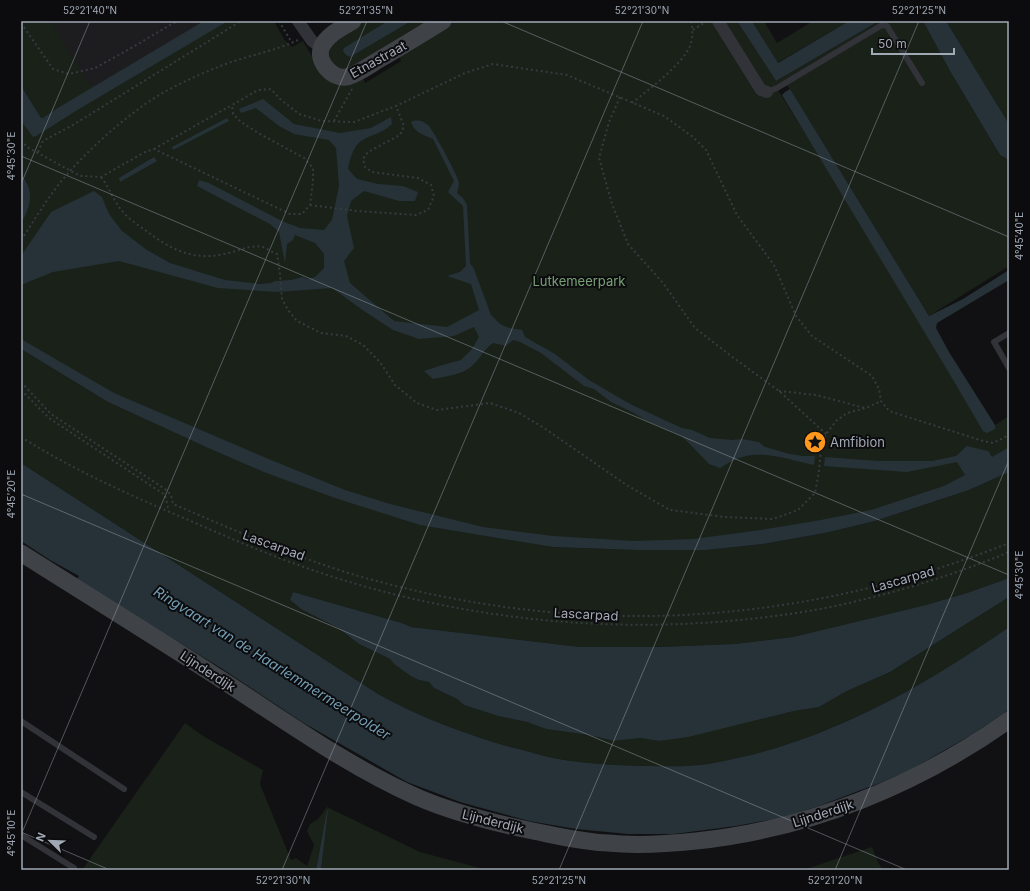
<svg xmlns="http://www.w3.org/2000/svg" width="1030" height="891" viewBox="0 0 1030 891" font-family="Inter,sans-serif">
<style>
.built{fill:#1d1d20}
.green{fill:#192119}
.water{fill:#263237}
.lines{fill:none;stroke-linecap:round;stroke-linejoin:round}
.path{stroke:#373b3f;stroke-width:2;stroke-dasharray:2 3;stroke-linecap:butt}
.lane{stroke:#323338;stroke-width:6}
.street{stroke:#323338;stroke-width:12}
.secondary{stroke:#3f4348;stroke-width:17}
.ticks{fill:none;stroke:#a1a9b5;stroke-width:1;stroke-opacity:0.45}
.labels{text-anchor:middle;stroke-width:4;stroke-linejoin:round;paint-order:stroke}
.street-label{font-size:13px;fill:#a1a9b5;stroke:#0c0c0e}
.park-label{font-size:13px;fill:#78a275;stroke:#0c0c0e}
.poi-label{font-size:13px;fill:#a1a9b5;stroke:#0c0c0e;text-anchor:start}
.water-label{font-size:14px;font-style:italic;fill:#739eb4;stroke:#0c0c0e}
.neatline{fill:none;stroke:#a1a9b5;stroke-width:1.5}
.ticks-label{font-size:10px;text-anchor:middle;fill:#a1a9b5}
</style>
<rect width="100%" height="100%" fill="#111113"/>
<path class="built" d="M 21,21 L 220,21 L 42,129 L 21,109 Z"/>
<path class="green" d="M 21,21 L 50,21 L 92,88 L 56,109 L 43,118 L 41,118 L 21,86 Z
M 220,21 L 274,21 L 284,39 L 292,47 L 303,41 L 320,70 L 362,76 L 365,83 L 401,61 L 398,52 L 449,21 L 716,21 L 759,94 L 778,90 L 926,327 L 994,429 L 995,425 L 1009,416 L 1009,447 L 998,454 L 957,488 L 868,516 L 685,545 L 560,541 L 398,512 L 155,416 L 21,343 L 21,109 L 32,127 Z
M 359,21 L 436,21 L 359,68 L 338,70 L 327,56 L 329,43 Z
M 721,21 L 737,21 L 776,81 L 879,21 L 884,21 L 773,88 L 767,88 L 759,83 Z
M 752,21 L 764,21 L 777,43 L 813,21 L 849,21 L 777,63 Z
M 890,21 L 923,21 L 950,71 L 1000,155 L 1009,160 L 1009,266 L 929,316 L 787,85 Z
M 946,21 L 1009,21 L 1009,124 Z
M 21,349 L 108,402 L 208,448 L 266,473 L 386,514 L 553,547 L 637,550 L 706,550 L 763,544 L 825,533 L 875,521 L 969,490 L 1009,472 L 1009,578 L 967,593 L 926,605 L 793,637 L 735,644 L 659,647 L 580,647 L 411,627 L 402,623 L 293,592 L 290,600 L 301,609 L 338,628 L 359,644 L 390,659 L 394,664 L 419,680 L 429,682 L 434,688 L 457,699 L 464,705 L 498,716 L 527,722 L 546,729 L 589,735 L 614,741 L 640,738 L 659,741 L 794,711 L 819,707 L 847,691 L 890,672 L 1009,597 L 1009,627 C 929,683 838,735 742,757 C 728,760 713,764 699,765 C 683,767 667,766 651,766 C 619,766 585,764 553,758 C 539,755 524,750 510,747 C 465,734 419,717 378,694 L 21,463 Z
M 185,723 L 203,736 L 263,770 L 260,784 L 291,860 L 296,858 L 307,866 L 314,845 L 307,831 L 310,824 L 318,819 L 327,807 L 420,852 L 480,868 L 477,870 L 321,870 L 328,811 L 327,810 L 316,870 L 82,870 Z
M 872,847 L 879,864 L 883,870 L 803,870 Z"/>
<path class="water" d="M 204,21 L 228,21 L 79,109 L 36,136 L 33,137 L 21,121 L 21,86 L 41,118 L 43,118 L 56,109 Z
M 388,21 L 411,21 L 350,57 L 346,55 L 343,51 L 344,48 Z
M 737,21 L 752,21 L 778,63 L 849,21 L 879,21 L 776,81 Z
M 923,21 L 946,21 L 1009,124 L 1009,160 L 1000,155 L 950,71 Z
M 790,89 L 929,316 L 963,299 L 1009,270 L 1009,280 L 937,323 L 936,328 L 949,352 L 995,425 L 995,429 L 987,433 L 983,431 L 952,378 L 782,95 L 785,92 Z
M 263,99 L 294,124 L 340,133 L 371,128 L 391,117 L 392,124 C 382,134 371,134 361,141 C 353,147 350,159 348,169 L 357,179 L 378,184 L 403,186 L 418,192 L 415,201 L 399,201 L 364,191 L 351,201 L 347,216 L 354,248 L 344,261 L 350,283 L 394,321 L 447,327 L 479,310 L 471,284 L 447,276 L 460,272 L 466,266 L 463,206 L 448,192 L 454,181 L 433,139 C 423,135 414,132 411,122 C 416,119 424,121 428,125 C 434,131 458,176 459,183 C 459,186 458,190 457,193 L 463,198 L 467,205 L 470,263 L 474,269 L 491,315 C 503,328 505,327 522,330 L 525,337 L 555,354 L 589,380 L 630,404 L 682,428 L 692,430 L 710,438 L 733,440 L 742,439 L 759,442 L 765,447 L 790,454 L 803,456 L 815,456 L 814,465 C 794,461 766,451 746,456 C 737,458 728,463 720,468 L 709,464 L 682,436 L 645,420 L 634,413 L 611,402 L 594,389 L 584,386 L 541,353 L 520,342 L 513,340 L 506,346 L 493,343 C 484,349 480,359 472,366 C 462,375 446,376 433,379 L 424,371 L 439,366 L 461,360 L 472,349 L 479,337 L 474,327 L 454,336 L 419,339 L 393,330 L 364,311 L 332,288 L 278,292 L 218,288 L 119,261 L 53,272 L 21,285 L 21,256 L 51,212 L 94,191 L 102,197 L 109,214 L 122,231 L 147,250 L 170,263 L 225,280 L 260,284 L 271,283 L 275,281 L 291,280 L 303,277 L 308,279 L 315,277 L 324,268 L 324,254 L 315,243 L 295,235 L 293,240 L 287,244 L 285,263 L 279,232 L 270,224 L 235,206 L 197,186 L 199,180 L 209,183 L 282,221 L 300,228 L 324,230 L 332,220 L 339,186 L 336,148 L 329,140 L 294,134 L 279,126 L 256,108 L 241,113 L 239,109 Z
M 227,118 L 229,121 L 173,150 L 172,147 Z
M 154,157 L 157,161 L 120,182 L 119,178 Z
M 21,175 C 35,190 31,207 21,223 Z
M 21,339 L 114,393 L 271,460 L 345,490 L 390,504 L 483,527 L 553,536 L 634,541 L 693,539 L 761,530 L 821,520 L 871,510 L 944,486 L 965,475 L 957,462 L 907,472 L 824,466 L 825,457 L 878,461 L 932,461 L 956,456 L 967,446 L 988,451 L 992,457 L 1009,447 L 1009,472 L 969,490 L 875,521 L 825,533 L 763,544 L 706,550 L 637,550 L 553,547 L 420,525 L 338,499 L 266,473 L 208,448 L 108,402 L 21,349 Z
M 21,463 L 378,694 C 419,717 465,734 510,747 C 524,750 539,755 553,758 C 585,764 619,766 651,766 C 667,766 683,767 699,765 C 713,764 728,760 742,757 C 838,735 929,683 1009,627 L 1009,710 L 971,735 L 910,770 L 885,781 L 819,806 L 784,817 L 736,826 L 674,834 L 628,834 L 576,829 L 529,821 L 460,802 L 407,782 L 302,722 L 221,668 L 76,580 L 79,576 L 50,560 L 21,541 Z
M 1009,578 L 1009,597 L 890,672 L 847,691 L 819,707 L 794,711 L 688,737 L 659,741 L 640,738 L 614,741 L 589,735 L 546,729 L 527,722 L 498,716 L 464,705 L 457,699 L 434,688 L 429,682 L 419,680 L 411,676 L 394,664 L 390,659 L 359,644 L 338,628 L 301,609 L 290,600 L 293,592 L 402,623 L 411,627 L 580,647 L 659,647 L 735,644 L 793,637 L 926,605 L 967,593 Z
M 327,810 L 328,811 L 321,870 L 316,870 Z"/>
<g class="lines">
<path class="path" d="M 279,21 L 292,43
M 21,23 L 53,69 L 69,74 L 95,68 L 126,51 L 177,21
M 693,30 L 707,21
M 620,97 L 609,122 L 599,158 L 612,204 L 628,244 L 663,283 L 695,328 L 731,356 L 779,391 L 826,434
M 632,103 C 649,89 682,65 690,46 C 693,38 693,29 691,21
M 334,121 L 352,89
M 21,140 L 27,147 L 80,176 L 101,177 L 145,152 L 154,149 L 290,214 L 302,214 L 310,205 L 313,181 L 313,168 L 304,158 L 258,133 L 241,122 L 233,114 L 232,105 L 258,90 L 271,89 L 280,99 L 299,114 L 322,121 L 354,122 L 396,106 L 465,73 L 493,64 L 567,75 L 664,116 L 693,137 L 706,150 L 737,215 L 774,265 L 796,316 L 812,336 L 872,376 L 879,389 L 881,401 L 889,411 L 983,441 L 993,443 L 1009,435
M 154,149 L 232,105
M 38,152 L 43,141 L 73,125 L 241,21
M 101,177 C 110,188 114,203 124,213 C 130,220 138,225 145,230 C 170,249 192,261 224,254 C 237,252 250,244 263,247 C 267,249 272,252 277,254 L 280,274 L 282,299 L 288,310 L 297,321 L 321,333 L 346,336 L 363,345 L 380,362 L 395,385 L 417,403 L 437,410 L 490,403 L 519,413 L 544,428 L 628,486 L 670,510 L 725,517 L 773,519 L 798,510 L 815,493 L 819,471 L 821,449 L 826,434 L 836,421 L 847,413 L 866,408 L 881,401
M 310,205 L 357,211 L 416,215 L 428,210 L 434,196 L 431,185 L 418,178 L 372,172 L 365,167 L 363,159 L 368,152 L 400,135 L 404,126 L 396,106
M 21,240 C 37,216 51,192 70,171 C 91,148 115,126 140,108 C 162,91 193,77 218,67 C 244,56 273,52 298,40
M 21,382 L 51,414 L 165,489 L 171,495 L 173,504 C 232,529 292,556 355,575 C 576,639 795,628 1009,543
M 21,390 L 49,418 L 165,495 L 169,512
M 779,391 L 816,395 L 865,408
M 21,437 C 75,471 134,497 193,522 C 245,545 298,567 353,583 C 471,618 594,631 717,622 C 765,618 814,612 861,600 C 912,588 961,572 1009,552
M 815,440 L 824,439"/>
<path class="lane" d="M 767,92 L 777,88 L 882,25 L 887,26 L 922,83
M 1009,333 L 994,342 L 1009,368
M 21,721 L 124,789
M 21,792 L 94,837
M 21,835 L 74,868"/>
<path class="street" d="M 298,21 L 312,41 L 321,47
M 718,21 L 761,90 L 767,92"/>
<path class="secondary" d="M 353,21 C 342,28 328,34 322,46 C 315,60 332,80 347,77 C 358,74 370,65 380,59 C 401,47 422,34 443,21
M 21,553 C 89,596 157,638 225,682 C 287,722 349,767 417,797 C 454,813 494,823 533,831 C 558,836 583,842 608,843 C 637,846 667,844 696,841 C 809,829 916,786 1009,720"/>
</g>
<path class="ticks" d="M 501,21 L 1009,237M 21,156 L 1009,575M 21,184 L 90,21M 21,494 L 907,870M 21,832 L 110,870M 21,835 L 367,21M 282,870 L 643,21M 559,870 L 919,21M 835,870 L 1009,460"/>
<defs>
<g id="sight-disc" transform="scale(1.15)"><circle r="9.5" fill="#ff971d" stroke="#0c0c0e"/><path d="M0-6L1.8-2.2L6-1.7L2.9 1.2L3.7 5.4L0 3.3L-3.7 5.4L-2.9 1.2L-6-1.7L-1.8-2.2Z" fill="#111"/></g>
</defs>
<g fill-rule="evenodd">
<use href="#sight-disc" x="815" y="442"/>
</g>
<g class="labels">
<g class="street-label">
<text transform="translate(378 59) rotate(-29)" y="5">Etnastraat</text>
<text transform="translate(274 545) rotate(20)" y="5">Lascarpad</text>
<text transform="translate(903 579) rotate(-16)" y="5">Lascarpad</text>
<text transform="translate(586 614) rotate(3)" y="5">Lascarpad</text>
<text transform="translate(208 671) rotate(33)" y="5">Lijnderdijk</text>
<text transform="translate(823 813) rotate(-18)" y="5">Lijnderdijk</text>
<text transform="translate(493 821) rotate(14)" y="5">Lijnderdijk</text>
</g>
<g class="park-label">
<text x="579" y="286">Lutkemeerpark</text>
</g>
<g class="poi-label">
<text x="830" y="447">Amfibion</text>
</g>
<g class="water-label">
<text transform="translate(272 663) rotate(32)" y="5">Ringvaart van de Haarlemmermeerpolder</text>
</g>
</g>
<rect width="1030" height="891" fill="none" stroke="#0c0c0e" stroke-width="44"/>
<g transform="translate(50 841) rotate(293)" stroke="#0c0c0e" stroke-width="3" paint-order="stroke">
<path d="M0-3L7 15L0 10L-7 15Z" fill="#a1a9b5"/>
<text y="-6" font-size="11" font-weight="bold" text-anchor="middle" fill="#a1a9b5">N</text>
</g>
<path d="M872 48v6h82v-6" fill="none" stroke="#a1a9b5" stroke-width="2"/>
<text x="878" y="48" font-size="12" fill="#a1a9b5" stroke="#0c0c0e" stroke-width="3" paint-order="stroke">50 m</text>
<rect x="22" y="22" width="986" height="847" class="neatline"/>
<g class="ticks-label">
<text x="90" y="14">52°21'40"N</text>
<text x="366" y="14">52°21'35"N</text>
<text x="642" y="14">52°21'30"N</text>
<text x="919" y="14">52°21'25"N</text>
<text transform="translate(11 156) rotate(-90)" y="4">4°45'30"E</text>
<text transform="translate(1019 236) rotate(-90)" y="4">4°45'40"E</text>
<text transform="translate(11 494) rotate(-90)" y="4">4°45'20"E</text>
<text transform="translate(1019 575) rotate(-90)" y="4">4°45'30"E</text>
<text transform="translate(11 833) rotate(-90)" y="4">4°45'10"E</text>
<text x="283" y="884">52°21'30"N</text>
<text x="559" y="884">52°21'25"N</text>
<text x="835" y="884">52°21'20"N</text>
</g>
</svg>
